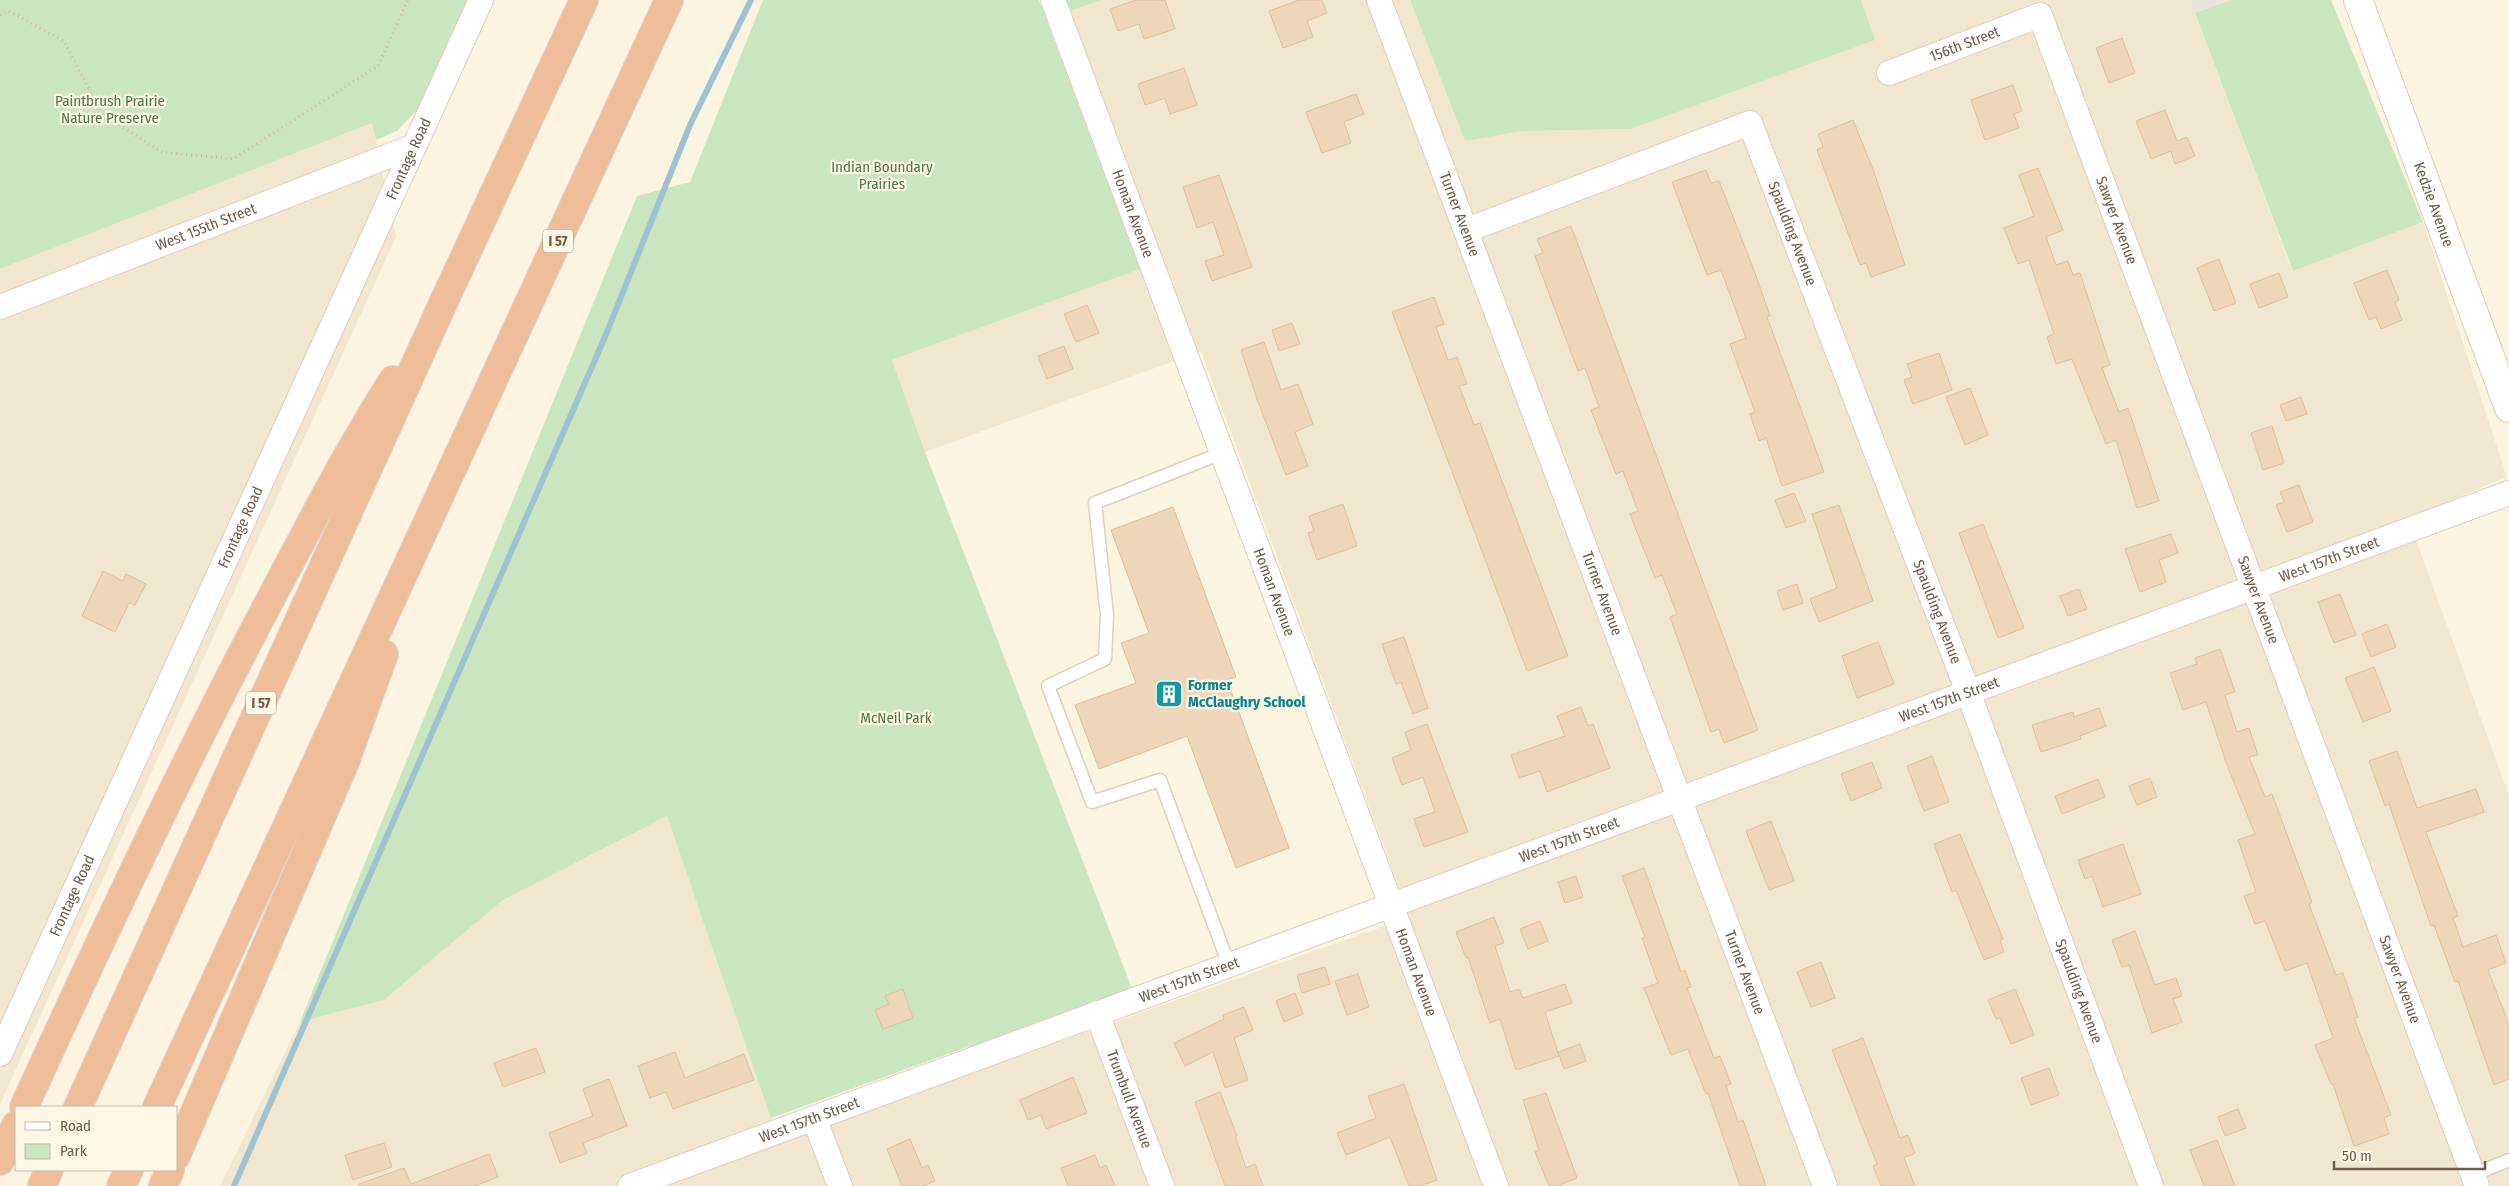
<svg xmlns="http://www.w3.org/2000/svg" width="2509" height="1186" viewBox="0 0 2509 1186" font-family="'Fira Sans Condensed',sans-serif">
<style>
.residential{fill:#f1e6cf}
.industrial{fill:#e8e3db}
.green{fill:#cae6c0}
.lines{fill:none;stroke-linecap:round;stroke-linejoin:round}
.stream{stroke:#9ec2d2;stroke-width:6}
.building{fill:#edd6ba;stroke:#debf9b}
.service-casing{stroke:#ddd0bd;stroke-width:15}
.minor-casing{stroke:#ddd0bd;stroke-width:26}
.secondary-casing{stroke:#ded0b8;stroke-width:30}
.motorway-casing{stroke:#dcd8d3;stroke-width:30}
.path{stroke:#d1b99e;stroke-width:3;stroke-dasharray:1 4;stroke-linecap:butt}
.service{stroke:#fff;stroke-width:12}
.minor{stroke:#fff;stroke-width:24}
.secondary{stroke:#fff;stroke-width:28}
.motorway{stroke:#f0bd9b;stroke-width:28}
.labels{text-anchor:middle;stroke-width:4.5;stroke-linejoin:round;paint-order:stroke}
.shield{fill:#fdf7e5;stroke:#998a78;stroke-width:1}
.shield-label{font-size:14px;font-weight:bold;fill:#6e5c49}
.street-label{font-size:15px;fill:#6e5c49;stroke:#fdf7e5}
.park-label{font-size:15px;fill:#4d7a45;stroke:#fdf7e5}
.culture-label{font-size:15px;font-weight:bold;fill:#0d838f;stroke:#fdf7e5;text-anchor:start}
</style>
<rect width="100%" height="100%" fill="#faf4e0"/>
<path class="residential" d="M 1102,0 L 1410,0 L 1465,141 L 1524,131 L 1631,129 L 1875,40 L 1861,0 L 2190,0 L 2292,271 L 2423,222 L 2507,477 L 2408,518 L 2509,796 L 2509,1186 L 220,1186 L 300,1022 L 384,1000 L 503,900 L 667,816 L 780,1141 L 1410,917 L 1201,351 L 925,452 L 892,360 L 1140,269 L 1047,20 Z
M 372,123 L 396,237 L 0,1104 L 0,269 Z"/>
<path class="industrial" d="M 2190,0 L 2231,0 L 2195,13 Z"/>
<path class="green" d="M 0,0 L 470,0 L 421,106 L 397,131 L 376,140 L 372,123 L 0,269 Z
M 763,0 L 1039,0 L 1140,269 L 892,360 L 925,452 L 1136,999 L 972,1060 L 967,1047 L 771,1118 L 667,816 L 503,900 L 384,1000 L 300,1022 L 637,196 L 690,182 Z
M 1063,0 L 1102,0 L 1068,12 Z
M 1410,0 L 1861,0 L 1875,40 L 1631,129 L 1524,131 L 1465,141 Z
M 2231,0 L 2331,0 L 2423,222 L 2293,271 L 2195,13 Z"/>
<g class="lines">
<path class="stream" d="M 234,1186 L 605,337 L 690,125 L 751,0"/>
</g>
<path class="building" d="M 1136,0 L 1165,0 L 1175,29 L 1144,39 L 1139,24 L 1118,31 L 1110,9 Z
M 1299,0 L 1322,0 L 1327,13 L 1307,21 L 1313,37 L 1283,48 L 1269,11 Z
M 2122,38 L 2135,73 L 2109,83 L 2096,48 Z
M 1184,68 L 1197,105 L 1170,114 L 1165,98 L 1145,105 L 1138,84 Z
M 2013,85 L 2022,111 L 2014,114 L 2019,128 L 1985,140 L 1971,100 Z
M 1356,94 L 1364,114 L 1344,122 L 1351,143 L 1322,153 L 1306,112 Z
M 2165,110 L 2177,141 L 2187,137 L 2195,156 L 2175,164 L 2171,151 L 2151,159 L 2136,121 Z
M 1853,120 L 1874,172 L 1905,265 L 1871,277 L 1866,263 L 1860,265 L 1817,150 L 1823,147 L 1818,134 Z
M 2038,168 L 2063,230 L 2046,237 L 2056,265 L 2068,261 L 2073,275 L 2080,273 L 2110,365 L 2102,368 L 2119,412 L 2128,408 L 2159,501 L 2137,508 L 2116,440 L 2106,444 L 2072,359 L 2056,364 L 2047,337 L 2054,334 L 2029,260 L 2018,264 L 2004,228 L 2034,216 L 2019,175 Z
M 1706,170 L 1711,183 L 1719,181 L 1755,273 L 1770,316 L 1767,317 L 1824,472 L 1782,486 L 1766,438 L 1759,441 L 1750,414 L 1755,412 L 1730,344 L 1746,338 L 1721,270 L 1707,275 L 1672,182 Z
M 1219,175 L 1252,267 L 1212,281 L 1205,261 L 1224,255 L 1213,222 L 1197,228 L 1183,187 Z
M 1571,226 L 1758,730 L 1724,743 L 1719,729 L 1711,732 L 1670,617 L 1677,614 L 1662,575 L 1655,578 L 1630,514 L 1638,511 L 1623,471 L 1616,474 L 1591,410 L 1599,407 L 1585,368 L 1578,371 L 1535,256 L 1543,253 L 1537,239 Z
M 2219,259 L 2236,303 L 2214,311 L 2197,268 Z
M 2387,270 L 2399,300 L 2395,302 L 2402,320 L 2381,329 L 2376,317 L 2369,320 L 2354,283 Z
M 2279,273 L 2288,297 L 2259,308 L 2250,284 Z
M 1434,297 L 1444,324 L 1436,327 L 1448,360 L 1457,357 L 1467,384 L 1459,386 L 1474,425 L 1480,423 L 1568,656 L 1527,671 L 1392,312 Z
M 1087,305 L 1099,333 L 1076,342 L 1064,314 Z
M 1292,323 L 1300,344 L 1279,351 L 1272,330 Z
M 1264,342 L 1281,390 L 1298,384 L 1313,424 L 1295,432 L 1308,466 L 1286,475 L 1257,399 L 1241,350 Z
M 1064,346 L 1073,369 L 1047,379 L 1038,356 Z
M 1939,353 L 1952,390 L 1913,404 L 1904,380 L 1912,377 L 1907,364 Z
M 1970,388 L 1988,435 L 1965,445 L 1946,397 Z
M 2301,397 L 2307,414 L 2286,421 L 2280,405 Z
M 2272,426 L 2284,463 L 2263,470 L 2251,433 Z
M 2299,485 L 2313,522 L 2287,532 L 2276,505 L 2284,502 L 2280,492 Z
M 1794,493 L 1806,521 L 1786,528 L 1775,500 Z
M 1343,504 L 1357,546 L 1317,560 L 1308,533 L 1314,531 L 1309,516 Z
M 1839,505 L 1873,601 L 1819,622 L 1810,599 L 1837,588 L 1812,514 Z
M 1173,507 L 1236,677 L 1227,680 L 1289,848 L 1236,868 L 1187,736 L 1099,769 L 1075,705 L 1136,683 L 1121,643 L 1149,633 L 1111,530 Z
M 1983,524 L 2024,628 L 1998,638 L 1959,533 Z
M 2171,534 L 2178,553 L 2159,560 L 2166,582 L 2140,592 L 2125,549 Z
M 103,571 L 123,581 L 126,574 L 146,584 L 135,605 L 129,603 L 115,632 L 82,616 Z
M 1797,584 L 1803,603 L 1783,610 L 1777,591 Z
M 2079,589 L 2087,609 L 2068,616 L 2060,596 Z
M 2340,594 L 2356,635 L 2334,643 L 2318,602 Z
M 2387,624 L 2396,647 L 2371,657 L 2362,634 Z
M 1404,637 L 1428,708 L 1413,714 L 1401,682 L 1396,684 L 1382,644 Z
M 1878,642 L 1894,684 L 1857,698 L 1842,656 Z
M 2220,649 L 2235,692 L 2225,695 L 2237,732 L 2249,728 L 2258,755 L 2249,757 L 2265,797 L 2272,794 L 2312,902 L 2309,904 L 2336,975 L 2343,973 L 2358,1017 L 2354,1018 L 2391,1115 L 2384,1118 L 2389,1134 L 2354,1146 L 2333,1084 L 2331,1084 L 2315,1045 L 2333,1038 L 2307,963 L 2285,971 L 2265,921 L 2255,924 L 2244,896 L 2256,892 L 2238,840 L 2255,834 L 2227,765 L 2206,702 L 2183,710 L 2170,673 L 2197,664 L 2195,658 Z
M 2374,667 L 2391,711 L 2363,722 L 2345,678 Z
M 1581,707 L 1588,726 L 1593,724 L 1610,768 L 1547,792 L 1540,771 L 1519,778 L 1511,755 L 1565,736 L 1557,716 Z
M 2099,708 L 2106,726 L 2080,736 L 2081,739 L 2041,752 L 2032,725 L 2073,712 L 2074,717 Z
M 1427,724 L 1468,832 L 1424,847 L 1414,819 L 1435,812 L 1423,777 L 1402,785 L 1392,758 L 1411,750 L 1405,732 Z
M 2397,751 L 2417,808 L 2476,789 L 2484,812 L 2426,832 L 2458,916 L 2453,918 L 2463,947 L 2496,935 L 2506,963 L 2488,970 L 2509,1025 L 2509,1079 L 2494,1085 L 2458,981 L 2455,982 L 2434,925 L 2431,926 L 2389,804 L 2385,806 L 2369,761 Z
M 1932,756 L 1949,802 L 1924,811 L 1907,766 Z
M 1872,762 L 1882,788 L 1851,801 L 1841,774 Z
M 2150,778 L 2157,797 L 2137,805 L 2129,786 Z
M 2098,779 L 2105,797 L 2062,814 L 2055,796 Z
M 1771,821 L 1794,881 L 1769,890 L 1746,831 Z
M 1960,834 L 2003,939 L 2000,940 L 2004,952 L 1984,960 L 1956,890 L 1952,892 L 1934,844 Z
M 2123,844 L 2141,894 L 2103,907 L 2092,876 L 2085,879 L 2078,860 Z
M 1644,868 L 1681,972 L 1685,970 L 1691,987 L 1687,988 L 1714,1058 L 1720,1056 L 1731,1084 L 1726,1086 L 1738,1122 L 1743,1120 L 1766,1186 L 1740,1186 L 1708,1093 L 1706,1094 L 1688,1049 L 1671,1055 L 1644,988 L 1658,983 L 1642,938 L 1645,937 L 1622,876 Z
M 1576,876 L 1583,897 L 1565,903 L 1558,882 Z
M 1494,917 L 1504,943 L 1495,946 L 1510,992 L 1519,989 L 1523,998 L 1565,984 L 1572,1003 L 1545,1012 L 1559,1056 L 1516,1070 L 1500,1019 L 1490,1023 L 1468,957 L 1466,958 L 1456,932 Z
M 1540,921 L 1548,941 L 1528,949 L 1520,929 Z
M 2135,931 L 2155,985 L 2176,978 L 2182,996 L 2173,999 L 2182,1022 L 2152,1033 L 2129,965 L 2122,967 L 2112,940 Z
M 1821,962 L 1835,998 L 1811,1007 L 1797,972 Z
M 1325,967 L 1330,984 L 1302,993 L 1297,975 Z
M 1358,974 L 1369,1007 L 1347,1015 L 1335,981 Z
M 903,989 L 913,1018 L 883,1029 L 875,1010 L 889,1004 L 885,996 Z
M 2015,989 L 2034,1035 L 2011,1044 L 2000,1018 L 1996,1019 L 1988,1000 Z
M 1295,993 L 1303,1014 L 1284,1022 L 1276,1001 Z
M 1244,1007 L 1253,1030 L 1234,1038 L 1248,1080 L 1225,1088 L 1213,1052 L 1185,1066 L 1174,1043 L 1224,1019 L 1223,1015 Z
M 1863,1038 L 1900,1138 L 1908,1135 L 1915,1153 L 1904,1158 L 1915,1186 L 1881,1186 L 1873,1166 L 1877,1164 L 1832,1050 Z
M 1580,1044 L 1586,1061 L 1564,1069 L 1558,1052 Z
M 536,1048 L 545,1072 L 503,1087 L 494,1063 Z
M 675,1052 L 685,1078 L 744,1054 L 754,1080 L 673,1109 L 666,1092 L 650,1098 L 638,1066 Z
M 2049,1068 L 2059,1095 L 2031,1105 L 2021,1078 Z
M 1073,1077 L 1087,1113 L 1046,1129 L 1041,1115 L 1028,1120 L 1020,1100 Z
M 609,1079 L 627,1126 L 583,1143 L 587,1153 L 560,1163 L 549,1133 L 593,1116 L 583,1089 Z
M 1404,1084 L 1437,1180 L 1420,1186 L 1409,1186 L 1390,1137 L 1346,1155 L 1337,1133 L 1376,1118 L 1368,1096 Z
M 1220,1092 L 1237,1136 L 1235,1136 L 1246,1168 L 1255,1164 L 1263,1186 L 1225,1186 L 1195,1102 Z
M 1546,1093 L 1577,1178 L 1557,1186 L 1549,1186 L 1535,1152 L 1539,1150 L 1523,1100 Z
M 2238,1109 L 2246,1128 L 2225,1136 L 2218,1117 Z
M 910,1139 L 922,1168 L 928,1165 L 935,1181 L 923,1186 L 902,1186 L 887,1149 Z
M 2217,1140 L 2235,1186 L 2204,1186 L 2190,1150 Z
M 384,1143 L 392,1167 L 353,1180 L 345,1155 Z
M 489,1154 L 498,1177 L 475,1186 L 359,1186 L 359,1184 L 404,1168 L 411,1184 Z
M 1095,1155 L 1100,1168 L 1106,1165 L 1115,1186 L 1068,1186 L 1061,1168 Z"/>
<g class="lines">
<g class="service-casing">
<path id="service" d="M 1222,453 L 1095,503 L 1107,615 L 1105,659 L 1048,686 L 1092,802 L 1160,780 L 1229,965
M 2473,1175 L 2509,1160"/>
</g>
<g class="minor-casing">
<g id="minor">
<path id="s1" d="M 1053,0 L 1496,1186"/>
<path id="s2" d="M 1379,0 L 1825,1186"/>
<path id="s3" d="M 1889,73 L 2040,15 L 2477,1186"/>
<path id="s4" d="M 1467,230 L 1750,123 L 1968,692 L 2151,1186"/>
<path id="s5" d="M 0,307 L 412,147"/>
<path id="s6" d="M 1097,1013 L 1162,1186"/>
<path id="s7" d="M 0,1054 L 481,0"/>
<path d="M 814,1118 L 840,1186"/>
<path id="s8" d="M 630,1186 L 2509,493"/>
</g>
</g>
<g class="secondary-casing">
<g id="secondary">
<path id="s9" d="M 2358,0 L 2509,408"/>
</g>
</g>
<g class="motorway-casing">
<path id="motorway" d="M 24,1107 C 104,932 186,757 277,587 C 314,517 350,447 393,380
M 78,1107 L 445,299 L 584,0
M 157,1107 L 669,0
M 176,1156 L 345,762 L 384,654
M 0,1161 L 16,1125
M 42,1186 L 49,1170
M 121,1186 L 129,1170
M 163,1186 L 170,1170"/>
</g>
<path class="path" d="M 0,15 L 9,11 L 64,41 L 102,114 L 162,152 L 233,159 L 378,66 L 408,0"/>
<use href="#service" class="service"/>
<use href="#minor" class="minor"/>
<use href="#secondary" class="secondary"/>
<use href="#motorway" class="motorway"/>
</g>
<defs>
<g id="building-square" transform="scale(1.4375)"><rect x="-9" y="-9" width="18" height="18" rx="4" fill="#0f9aa8" stroke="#fdf7e5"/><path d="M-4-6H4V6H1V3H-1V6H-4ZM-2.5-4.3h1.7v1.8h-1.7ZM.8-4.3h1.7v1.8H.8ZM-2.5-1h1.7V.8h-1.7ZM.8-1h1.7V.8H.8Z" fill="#fff"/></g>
</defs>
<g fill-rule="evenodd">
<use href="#building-square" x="1169" y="694"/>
</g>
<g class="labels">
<g class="shield">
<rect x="543" y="229.5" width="30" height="23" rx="4"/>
<rect x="246" y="691.5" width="30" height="23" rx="4"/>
</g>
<g class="shield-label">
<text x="558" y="246">I 57</text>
<text x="261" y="708">I 57</text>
</g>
<g class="street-label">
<text dy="5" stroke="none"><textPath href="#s3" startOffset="81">156th Street</textPath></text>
<text dy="5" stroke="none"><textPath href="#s7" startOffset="984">Frontage Road</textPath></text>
<text dy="5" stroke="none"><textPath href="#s9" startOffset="218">Kedzie Avenue</textPath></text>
<text dy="5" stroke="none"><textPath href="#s2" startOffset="229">Turner Avenue</textPath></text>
<text dy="5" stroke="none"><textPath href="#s1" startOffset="228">Homan Avenue</textPath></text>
<text dy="5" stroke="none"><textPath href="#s3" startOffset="381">Sawyer Avenue</textPath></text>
<text dy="5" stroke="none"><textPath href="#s5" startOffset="221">West 155th Street</textPath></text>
<text dy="5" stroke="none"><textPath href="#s4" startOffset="421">Spaulding Avenue</textPath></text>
<text dy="5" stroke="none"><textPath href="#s7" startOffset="579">Frontage Road</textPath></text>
<text dy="5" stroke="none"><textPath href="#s8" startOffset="1811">West 157th Street</textPath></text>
<text dy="5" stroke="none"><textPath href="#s2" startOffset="634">Turner Avenue</textPath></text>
<text dy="5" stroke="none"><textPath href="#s1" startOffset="632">Homan Avenue</textPath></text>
<text dy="5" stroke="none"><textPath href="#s3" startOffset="786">Sawyer Avenue</textPath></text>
<text dy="5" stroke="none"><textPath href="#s4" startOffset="826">Spaulding Avenue</textPath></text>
<text dy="5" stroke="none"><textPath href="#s8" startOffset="1406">West 157th Street</textPath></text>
<text dy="5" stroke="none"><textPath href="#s8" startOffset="1001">West 157th Street</textPath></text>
<text dy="5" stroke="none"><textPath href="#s7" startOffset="174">Frontage Road</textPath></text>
<text dy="5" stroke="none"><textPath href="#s1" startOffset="1038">Homan Avenue</textPath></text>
<text dy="5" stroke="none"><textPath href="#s2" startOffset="1039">Turner Avenue</textPath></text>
<text dy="5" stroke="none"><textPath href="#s8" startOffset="596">West 157th Street</textPath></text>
<text dy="5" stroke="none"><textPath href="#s3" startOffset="1191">Sawyer Avenue</textPath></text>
<text dy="5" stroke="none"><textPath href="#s4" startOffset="1231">Spaulding Avenue</textPath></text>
<text dy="5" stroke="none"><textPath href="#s6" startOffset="92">Trumbull Avenue</textPath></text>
<text dy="5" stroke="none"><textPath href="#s8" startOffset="191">West 157th Street</textPath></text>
</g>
<g class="park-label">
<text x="110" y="106">Paintbrush Prairie<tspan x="110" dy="17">Nature Preserve</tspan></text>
<text x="882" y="172">Indian Boundary<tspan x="882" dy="17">Prairies</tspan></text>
<text x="896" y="723">McNeil Park</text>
</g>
<g class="culture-label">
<text x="1188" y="690">Former<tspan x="1188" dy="17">McClaughry School</tspan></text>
</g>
</g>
<rect x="15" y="1106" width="162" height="65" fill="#fdf7e5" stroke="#c4b9a7"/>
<rect x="25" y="1122" width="25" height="8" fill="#ffffff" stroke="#c4b9a7"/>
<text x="60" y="1131" font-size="15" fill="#6e5c49">Road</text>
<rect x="25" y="1144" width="25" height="15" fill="#cae6c0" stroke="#c4b9a7"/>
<text x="60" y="1156" font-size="15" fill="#6e5c49">Park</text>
<path d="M2334 1161v8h151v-8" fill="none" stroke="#6e5c49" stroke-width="2.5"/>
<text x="2342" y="1161" font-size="15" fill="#6e5c49" stroke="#fdf7e5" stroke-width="4" paint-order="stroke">50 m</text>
</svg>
